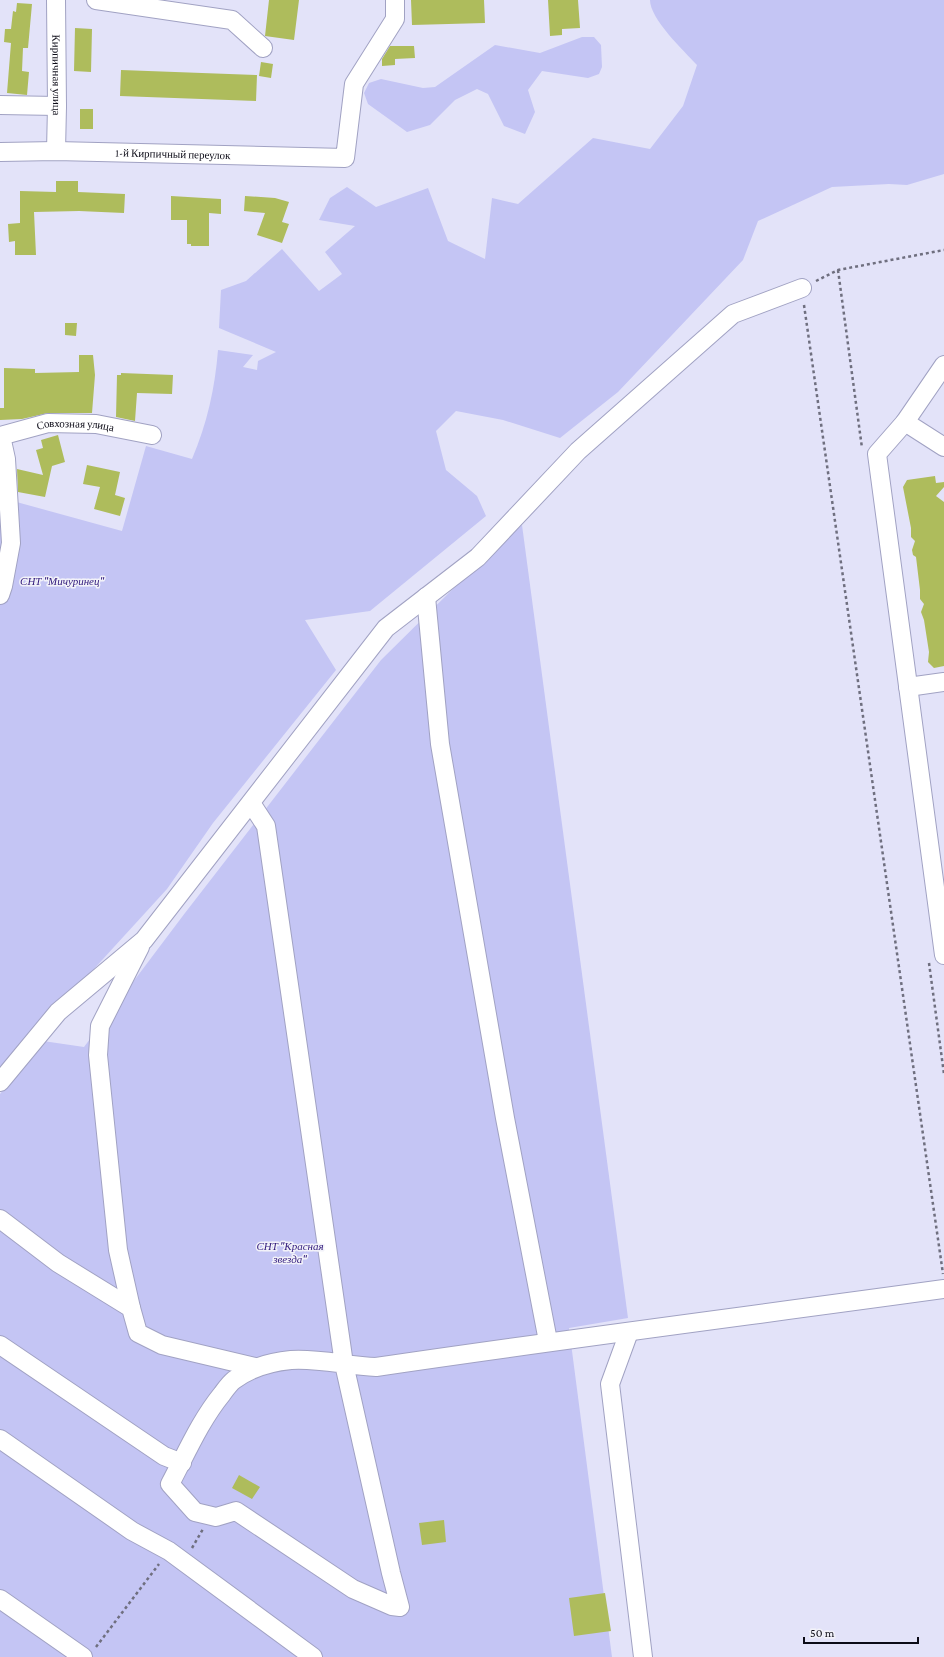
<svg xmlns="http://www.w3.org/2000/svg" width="944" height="1657" viewBox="0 0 944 1657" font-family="'Crimson Pro',serif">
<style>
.green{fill:#c4c5f4}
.building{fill:#aebc5c}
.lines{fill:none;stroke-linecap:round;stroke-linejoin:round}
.minor-casing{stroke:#a1a2c3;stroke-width:20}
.path{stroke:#6f6f7f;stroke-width:2.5;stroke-dasharray:3 3;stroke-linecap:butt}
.minor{stroke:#fff;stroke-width:18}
.labels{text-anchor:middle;stroke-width:3;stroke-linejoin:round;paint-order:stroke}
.street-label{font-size:11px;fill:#0c0b17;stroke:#f2f2f9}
.park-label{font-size:11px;font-style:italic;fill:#311a7c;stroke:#f2f2f9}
</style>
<rect width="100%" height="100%" fill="#e3e3f9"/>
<path class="green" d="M 650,0 L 944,0 L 944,174 L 907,185 L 889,184 L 832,187 L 758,221 L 743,260 L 618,392 L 560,438 L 503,420 L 456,411 L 436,431 L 446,470 L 477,496 L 486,516 L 370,611 L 305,620 L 336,670 L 213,823 L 167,889 L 50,1017 L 0,1075 L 0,477 L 2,498 L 122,531 L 146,446 L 192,459 C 207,424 215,388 218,350 L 253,355 L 243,367 L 257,370 L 258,361 L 276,352 L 219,328 L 221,290 L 246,281 L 282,249 L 319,291 L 342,274 L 325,252 L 355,226 L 319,220 L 330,198 L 347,187 L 376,207 L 428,188 L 448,241 L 485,259 L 492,198 L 518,204 L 593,138 L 650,149 L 683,106 L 697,65 C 684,51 650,19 650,0 Z
M 582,37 L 594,37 L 601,45 L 602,67 L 599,74 L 588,78 L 542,71 L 528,90 L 535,112 L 525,134 L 504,126 L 488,94 L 477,89 L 455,100 L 430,125 L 407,132 L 368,104 L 364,93 L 369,83 L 381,79 L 423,88 L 435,87 L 495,45 L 540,53 Z
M 522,525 L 628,1318 L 569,1328 L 612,1657 L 0,1657 L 0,1094 L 43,1041 L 84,1047 L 185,913 L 381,660 L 464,578 Z"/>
<path class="building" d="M 269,0 L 299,0 L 294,40 L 265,36 Z
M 411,0 L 484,0 L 485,23 L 412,25 Z
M 548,0 L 578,0 L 580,28 L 562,29 L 562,35 L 550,36 Z
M 17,3 L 32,4 L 28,48 L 23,48 L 22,71 L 29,72 L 27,95 L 7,93 L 11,43 L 4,42 L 5,29 L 11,29 L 13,11 L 16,12 Z
M 75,28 L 92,29 L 91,72 L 74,71 Z
M 390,46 L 414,46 L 415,58 L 395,59 L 395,65 L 382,66 L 382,59 Z
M 261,62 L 273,64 L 271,78 L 259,76 Z
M 121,70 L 257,75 L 256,101 L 120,96 Z
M 80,109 L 93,109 L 93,129 L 80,129 Z
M 56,181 L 78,181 L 78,192 L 125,194 L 124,213 L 79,211 L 34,212 L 36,255 L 15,255 L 15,241 L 9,242 L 8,224 L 20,223 L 20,191 L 56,192 Z
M 171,196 L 221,199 L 221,214 L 209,213 L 209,246 L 191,246 L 191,244 L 187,244 L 187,220 L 171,220 Z
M 245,196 L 275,198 L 289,202 L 282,222 L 289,224 L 282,243 L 257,235 L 265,213 L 244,211 Z
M 65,323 L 77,323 L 76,336 L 65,335 Z
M 79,355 L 93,355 L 95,375 L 92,413 L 48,413 L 22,419 L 0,420 L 0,408 L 4,408 L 4,368 L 35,369 L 35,373 L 79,372 Z
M 121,373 L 173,375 L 172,394 L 137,393 L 135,421 L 116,417 L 117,375 L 121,375 Z
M 58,435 L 65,462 L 52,466 L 45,497 L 18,492 L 17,469 L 43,475 L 36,450 L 43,448 L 41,440 Z
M 87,465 L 120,472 L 115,495 L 125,498 L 120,516 L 94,509 L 100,487 L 83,484 Z
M 935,476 L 936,483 L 944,482 L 944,487 L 936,496 L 944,502 L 944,666 L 934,668 L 928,662 L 929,652 L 924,620 L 921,612 L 924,604 L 920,599 L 920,590 L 916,557 L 913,555 L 912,550 L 915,541 L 911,537 L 911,528 L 903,487 L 907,480 Z
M 239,1475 L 260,1487 L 252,1499 L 232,1488 Z
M 444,1520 L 446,1542 L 422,1545 L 419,1523 Z
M 605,1593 L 611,1631 L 574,1636 L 569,1598 Z"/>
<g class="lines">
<g class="minor-casing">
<g id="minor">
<path id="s1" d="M 56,0 L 57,106 L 56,151"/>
<path d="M 96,0 L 232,20 L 263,48"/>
<path d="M 0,105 L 57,106"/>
<path id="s2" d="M 0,152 L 56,151 L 345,158 L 354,84 L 395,19 L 395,0"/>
<path d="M 944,365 L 905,422 L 944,447"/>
<path d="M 905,422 L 877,454 L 944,955"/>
<path id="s3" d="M 0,436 L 48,423 L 96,424 L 152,435"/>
<path d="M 0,595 L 3,586 L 11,543 L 6,459 L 1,436"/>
<path d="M 426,597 L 440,744 L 505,1118 L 548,1341"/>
<path d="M 908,687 L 944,682"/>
<path d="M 251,803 L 266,826 L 344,1364 L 391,1573 L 400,1607 L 392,1606 L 353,1589 L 236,1511 L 216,1517 L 195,1512 L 170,1484 C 186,1454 200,1421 222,1394 C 225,1390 229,1384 234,1380 C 250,1368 270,1362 291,1360 C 319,1358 348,1366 376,1367 C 565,1339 755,1315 944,1289"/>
<path d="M 0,1082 L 58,1012 L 144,940 L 386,628 L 478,557 L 578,451 L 733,314 L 802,288"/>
<path d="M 0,1219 L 58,1263 L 131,1308 L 138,1333 L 162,1345 L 255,1367"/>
<path d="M 131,1308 L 118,1250 L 98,1055 L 100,1026 L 140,947"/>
<path d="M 629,1332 L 610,1384 L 643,1657"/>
<path d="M 0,1345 L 164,1456 L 182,1463"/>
<path d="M 0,1439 L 132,1531 L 169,1551 L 313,1657"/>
<path d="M 0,1599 L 83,1657"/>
</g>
</g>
<path class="path" d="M 838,270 L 862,448
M 816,281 L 838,270 L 944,250
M 804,305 L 943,1274
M 929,963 L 944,1074
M 192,1548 L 203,1529
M 96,1647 L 159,1564"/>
<use href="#minor" class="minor"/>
</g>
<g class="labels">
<g class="street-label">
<text dy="4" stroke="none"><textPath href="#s1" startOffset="75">Кирпичная улица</textPath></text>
<text dy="4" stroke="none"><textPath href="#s2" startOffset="173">1-й Кирпичный переулок</textPath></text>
<text dy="4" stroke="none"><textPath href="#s3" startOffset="77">Совхозная улица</textPath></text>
</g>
<g class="park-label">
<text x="62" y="585">СНТ "Мичуринец"</text>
<text x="290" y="1250">СНТ "Красная<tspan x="290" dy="13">звезда"</tspan></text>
</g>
</g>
<path d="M804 1637v6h114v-6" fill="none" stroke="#0c0b17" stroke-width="2"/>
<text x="810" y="1637" font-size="12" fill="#0c0b17" stroke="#f2f2f9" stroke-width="3" paint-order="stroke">50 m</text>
</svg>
